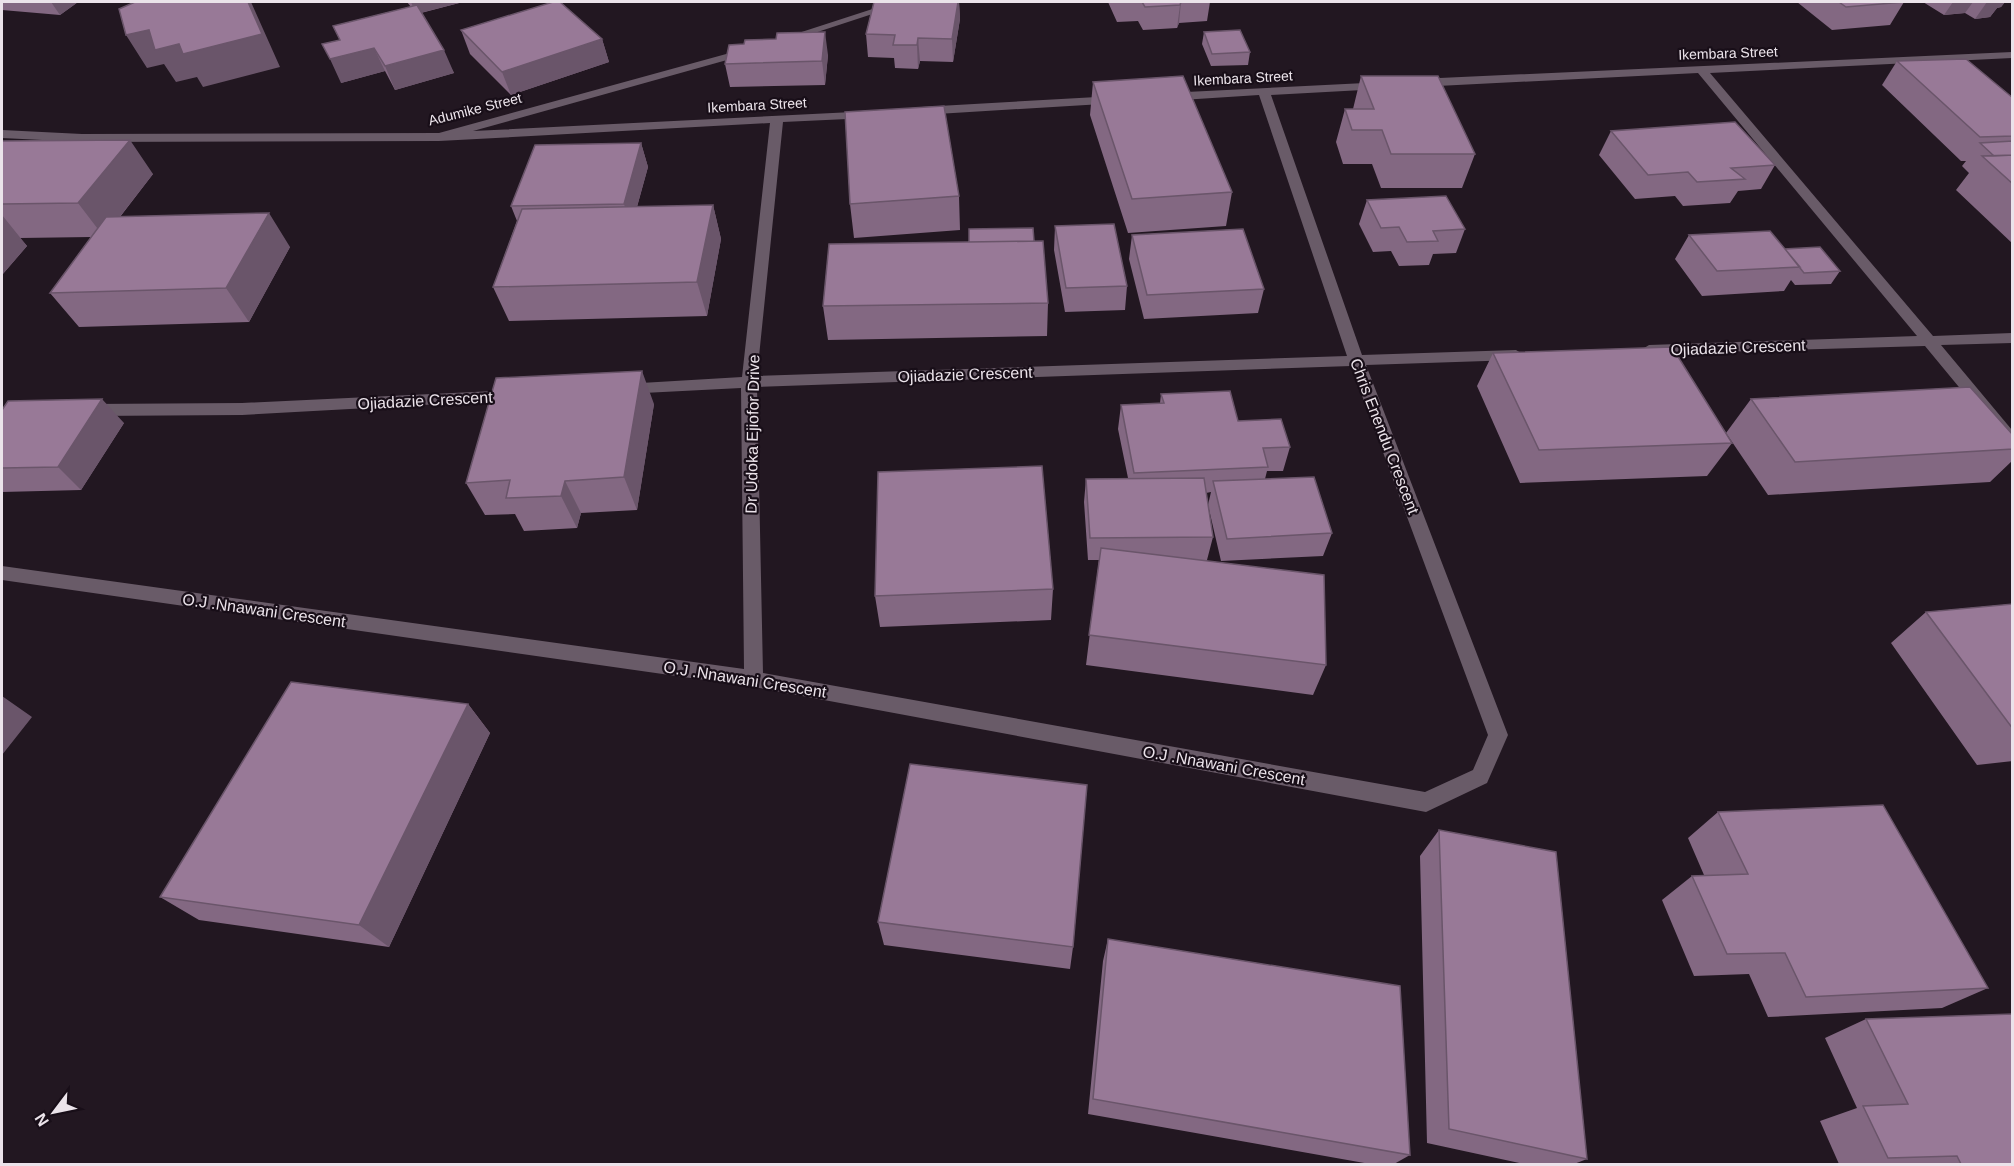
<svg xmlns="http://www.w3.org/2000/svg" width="2014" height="1166" viewBox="0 0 2014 1166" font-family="Helvetica,sans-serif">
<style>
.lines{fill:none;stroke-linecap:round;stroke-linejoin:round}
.street{fill:#695b68;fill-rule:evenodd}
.wall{fill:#836882}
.shaded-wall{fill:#6a556a}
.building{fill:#987997;stroke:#6a556a;stroke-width:1.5}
.labels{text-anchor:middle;stroke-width:4.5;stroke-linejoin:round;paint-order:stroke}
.far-street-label{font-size:14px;fill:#ebe3ea;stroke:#180e18}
.street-label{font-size:16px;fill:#ebe3ea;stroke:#180e18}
</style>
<rect width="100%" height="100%" fill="#221721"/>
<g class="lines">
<path class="street" d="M 894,2 L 909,2 L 790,41 L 786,42 L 780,39 Z
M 748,48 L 752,49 L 752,53 L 473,131 L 873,111 L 875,114 L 869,118 L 783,122 L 757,376 L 1347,356 L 1259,95 L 1166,101 L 1160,97 L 1166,93 L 1385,82 L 1387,85 L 1381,89 L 1271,95 L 1362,355 L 1516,350 L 1524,355 L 1516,360 L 1366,365 L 1508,735 L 1487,783 L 1426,812 L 754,687 L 2,580 L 2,566 L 744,669 L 741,388 L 624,394 L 618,393 L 616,389 L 618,385 L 624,384 L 742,377 L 770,123 L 439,141 L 82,142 L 2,138 L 2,130 L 82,134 L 439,133 ZM 1351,366 L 1488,735 L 1473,770 L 1425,792 L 763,673 L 757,387 Z
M 2012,52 L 2012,58 L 1710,73 L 1933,336 L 2012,333 L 2012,343 L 1941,345 L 2012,430 L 2012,446 L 2006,444 L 1925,346 L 1644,354 L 1641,350 L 1649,345 L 1917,336 L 1698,73 L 1418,87 L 1412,83 L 1418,79 Z
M 1115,96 L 1119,97 L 1119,103 L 921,115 L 915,111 L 921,107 Z
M 515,390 L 521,391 L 523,395 L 521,399 L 515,400 L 242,415 L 90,416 L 84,414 L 82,410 L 84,406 L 90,404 L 242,403 Z"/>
</g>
<path class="wall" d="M 2,2 L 78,2 L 60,15 L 2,10 Z
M 407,2 L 463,2 L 421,13 L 454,73 L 395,90 L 385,71 L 341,83 L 340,40 L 411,7 Z
M 874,2 L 959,2 L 960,19 L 953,62 L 920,61 L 918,69 L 895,68 L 894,58 L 868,57 L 866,34 Z
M 1108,2 L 1210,2 L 1207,21 L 1179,23 L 1177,28 L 1143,30 L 1138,21 L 1117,22 Z
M 1797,2 L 1904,2 L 1890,25 L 1832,30 Z
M 1923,2 L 2005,2 L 2001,7 L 1997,8 L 1990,17 L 1975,19 L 1965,13 L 1944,15 Z
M 461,30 L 602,39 L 609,62 L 511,95 L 470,54 Z
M 1204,32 L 1250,52 L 1248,65 L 1211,66 L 1202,44 Z
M 776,39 L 828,55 L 825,85 L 730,87 L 725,64 L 744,44 Z
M 1897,61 L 2013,98 L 2013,244 L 1956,190 L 1969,173 L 1962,166 L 1966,161 L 1961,161 L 1882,85 Z
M 1361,76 L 1475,154 L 1462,188 L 1381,188 L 1372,164 L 1343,164 L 1336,142 L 1345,109 L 1353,109 Z
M 1093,82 L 1232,192 L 1226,226 L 1128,233 L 1090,115 Z
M 1611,131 L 1775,165 L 1761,189 L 1738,191 L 1730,203 L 1683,206 L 1675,196 L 1635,199 L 1599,155 Z
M 2,141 L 153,174 L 120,217 L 290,247 L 249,322 L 79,327 L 50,293 L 91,237 L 20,238 L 27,246 L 2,275 Z
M 641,143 L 648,167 L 637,207 L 713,205 L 721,239 L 707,316 L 509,321 L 493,287 L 517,221 L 511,206 Z
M 959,196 L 960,230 L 854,238 L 850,204 Z
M 1367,200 L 1465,229 L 1456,253 L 1433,254 L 1429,265 L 1399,266 L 1391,251 L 1373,252 L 1359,224 Z
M 1055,226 L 1127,286 L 1125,310 L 1065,312 L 1054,250 Z
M 1132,235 L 1264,289 L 1258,313 L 1144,319 L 1129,259 Z
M 1689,235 L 1785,249 L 1840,271 L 1831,284 L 1795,285 L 1791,280 L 1784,291 L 1702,296 L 1675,259 Z
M 1034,241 L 1048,303 L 1047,336 L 828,340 L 823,306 Z
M 1493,353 L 1732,443 L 1707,476 L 1520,483 L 1477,386 Z
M 1161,394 L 1238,421 L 1290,447 L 1283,471 L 1267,471 L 1265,479 L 1332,533 L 1323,556 L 1221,561 L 1208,505 L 1211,492 L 1206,493 L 1213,537 L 1207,560 L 1202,560 L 1326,665 L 1313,695 L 1086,665 L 1099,560 L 1088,560 L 1084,502 L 1086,479 L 1128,478 L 1118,429 L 1121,405 L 1160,403 Z
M 1751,399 L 2013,435 L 2013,460 L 1990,482 L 1768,495 L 1726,433 Z
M 654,404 L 637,510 L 581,513 L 577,528 L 524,531 L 515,514 L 485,515 L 466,483 Z
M 2,410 L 124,423 L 81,490 L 2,492 Z
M 1053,589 L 1051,620 L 880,627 L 875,596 Z
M 2013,604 L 2013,761 L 1977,765 L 1891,643 L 1926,612 Z
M 468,704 L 490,733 L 389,947 L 199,920 L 160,897 Z
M 1718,812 L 1988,988 L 1942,1008 L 1768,1017 L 1749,974 L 1694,976 L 1662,900 L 1692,876 L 1704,875 L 1688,838 Z
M 1439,830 L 1587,1159 L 1574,1164 L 1524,1164 L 1427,1143 L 1420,856 Z
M 878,922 L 1073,947 L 1070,969 L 884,945 Z
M 1108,939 L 1410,1155 L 1394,1164 L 1370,1164 L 1088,1114 L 1103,961 Z
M 1866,1019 L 2013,1164 L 1839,1164 L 1820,1121 L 1857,1108 L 1825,1038 Z"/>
<path class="shaded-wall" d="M 51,2 L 78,2 L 60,15 Z
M 248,2 L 251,2 L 280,67 L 203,87 L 197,77 L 176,82 L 164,64 L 147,68 L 126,35 L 149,30 L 179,44 Z
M 411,2 L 463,2 L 416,14 Z
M 958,2 L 959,2 L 960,19 L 953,62 L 952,39 Z
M 1181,2 L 1179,23 L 1177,28 L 1180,5 Z
M 1953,2 L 1973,2 L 1965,13 L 1944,15 Z
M 1987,2 L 2005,2 L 2001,7 L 1997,8 L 1990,17 L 1975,19 Z
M 825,32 L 828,55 L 825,85 L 822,61 Z
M 918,38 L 920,61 L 918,69 L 917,45 Z
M 602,39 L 609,62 L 511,95 L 502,72 Z
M 374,48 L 385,71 L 341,83 L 330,59 Z
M 444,50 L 454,73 L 395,90 L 385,66 Z
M 130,140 L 153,174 L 104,237 L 78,203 Z
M 641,143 L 648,167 L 631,228 L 624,204 Z
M 713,205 L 721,239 L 707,316 L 697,282 Z
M 269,213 L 290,247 L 249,322 L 226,288 Z
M 2,215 L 27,246 L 2,275 Z
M 642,371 L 654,404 L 637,510 L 624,477 Z
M 102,399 L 124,423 L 81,490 L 58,467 Z
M 565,481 L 581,513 L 577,528 L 561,496 Z
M 2,696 L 32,717 L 2,755 Z
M 468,704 L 490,733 L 389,947 L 359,925 Z"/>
<path class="building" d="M 135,2 L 248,2 L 262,34 L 183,54 L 179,44 L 155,50 L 149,30 L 126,35 L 119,9 Z
M 553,2 L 560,2 L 602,39 L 502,72 L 461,30 Z
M 874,2 L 958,2 L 952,39 L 918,38 L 917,45 L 893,45 L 895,35 L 866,34 Z
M 1142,2 L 1181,2 L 1180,5 L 1145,7 Z
M 1839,2 L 1904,2 L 1846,7 Z
M 417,5 L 444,50 L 385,66 L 374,48 L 330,59 L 322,44 L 340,40 L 333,26 Z
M 1240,30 L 1250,52 L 1212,54 L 1204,32 Z
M 825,32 L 822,61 L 725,64 L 729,45 L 744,44 L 745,40 L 776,39 L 777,33 Z
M 1966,59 L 2013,98 L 2013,136 L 1980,137 L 1897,61 Z
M 1183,76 L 1232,192 L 1132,199 L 1093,82 Z
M 1361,76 L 1438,76 L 1475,154 L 1391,154 L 1382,130 L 1352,130 L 1345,109 L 1374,109 Z
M 944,106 L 959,196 L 850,204 L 845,112 Z
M 1735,122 L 1775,165 L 1731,168 L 1745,179 L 1697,182 L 1688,172 L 1648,175 L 1611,131 Z
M 130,140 L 78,203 L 2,204 L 2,141 Z
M 2013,141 L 2013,155 L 1994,156 L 1980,143 Z
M 641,143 L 624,204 L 511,206 L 535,145 Z
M 2013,155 L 2013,184 L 1982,156 Z
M 1446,196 L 1465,229 L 1433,231 L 1438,241 L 1407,242 L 1399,227 L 1381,228 L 1367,200 Z
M 713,205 L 697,282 L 493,287 L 522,209 Z
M 269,213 L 226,288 L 50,293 L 106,217 Z
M 1114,224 L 1127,286 L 1066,288 L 1055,226 Z
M 1033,228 L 1034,241 L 969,242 L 969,229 Z
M 1243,229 L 1264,289 L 1147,295 L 1132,235 Z
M 1770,231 L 1800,267 L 1717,271 L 1689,235 Z
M 1043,241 L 1048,303 L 823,306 L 829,244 Z
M 1820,247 L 1840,271 L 1804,273 L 1785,249 Z
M 1672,347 L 1732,443 L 1539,450 L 1493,353 Z
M 642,371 L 624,477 L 565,481 L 561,496 L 506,498 L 510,480 L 466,483 L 496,378 Z
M 1970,387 L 2013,435 L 2013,449 L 1795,462 L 1751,399 Z
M 1230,391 L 1238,421 L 1281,419 L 1290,447 L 1263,448 L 1268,467 L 1134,473 L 1121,405 L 1164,403 L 1161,394 Z
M 102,399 L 58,467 L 2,468 L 2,410 L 8,401 Z
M 1042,466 L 1053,589 L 875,596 L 878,472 Z
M 1314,477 L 1332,533 L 1227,539 L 1213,481 Z
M 1204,478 L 1213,537 L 1090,538 L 1086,479 Z
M 1101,548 L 1324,575 L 1326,665 L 1089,635 Z
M 2013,604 L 2013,729 L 1926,612 Z
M 291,682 L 468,704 L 359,925 L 160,897 Z
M 910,764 L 1087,785 L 1073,947 L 878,922 Z
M 1883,805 L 1988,988 L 1806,997 L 1785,953 L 1727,954 L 1692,876 L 1748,874 L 1718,812 Z
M 1439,830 L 1556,852 L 1587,1159 L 1449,1129 Z
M 1108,939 L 1400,986 L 1410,1155 L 1093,1099 Z
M 2013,1014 L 2013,1164 L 1961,1164 L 1957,1156 L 1888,1158 L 1863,1106 L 1908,1104 L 1866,1019 Z"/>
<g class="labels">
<g class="far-street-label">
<text transform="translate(1728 53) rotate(-2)" y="5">Ikembara Street</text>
<text transform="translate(1243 78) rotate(-3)" y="5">Ikembara Street</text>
<text transform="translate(757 105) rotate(-3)" y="5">Ikembara Street</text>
<text transform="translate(475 109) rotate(-14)" y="5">Adumike Street</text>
</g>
<g class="street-label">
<text transform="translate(1738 347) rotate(-2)" y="6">Ojiadazie Crescent</text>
<text transform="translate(965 374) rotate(-2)" y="6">Ojiadazie Crescent</text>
<text transform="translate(425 400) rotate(-3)" y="6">Ojiadazie Crescent</text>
<text transform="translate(752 434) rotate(-89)" y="6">Dr Udoka Ejiofor Drive</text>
<text transform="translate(1385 436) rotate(69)" y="6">Chris Enendu Crescent</text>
<text transform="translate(264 610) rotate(8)" y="6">O.J .Nnawani Crescent</text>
<text transform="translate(745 679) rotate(9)" y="6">O.J .Nnawani Crescent</text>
<text transform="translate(1224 765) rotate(10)" y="6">O.J .Nnawani Crescent</text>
</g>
</g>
<rect width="2014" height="1166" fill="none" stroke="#ebe3ea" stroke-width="6"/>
<g transform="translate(54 1112) rotate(238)" stroke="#180e18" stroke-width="4.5" paint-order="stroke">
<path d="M0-4.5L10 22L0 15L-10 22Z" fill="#ebe3ea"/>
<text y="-9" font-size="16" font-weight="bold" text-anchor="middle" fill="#ebe3ea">N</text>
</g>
</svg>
